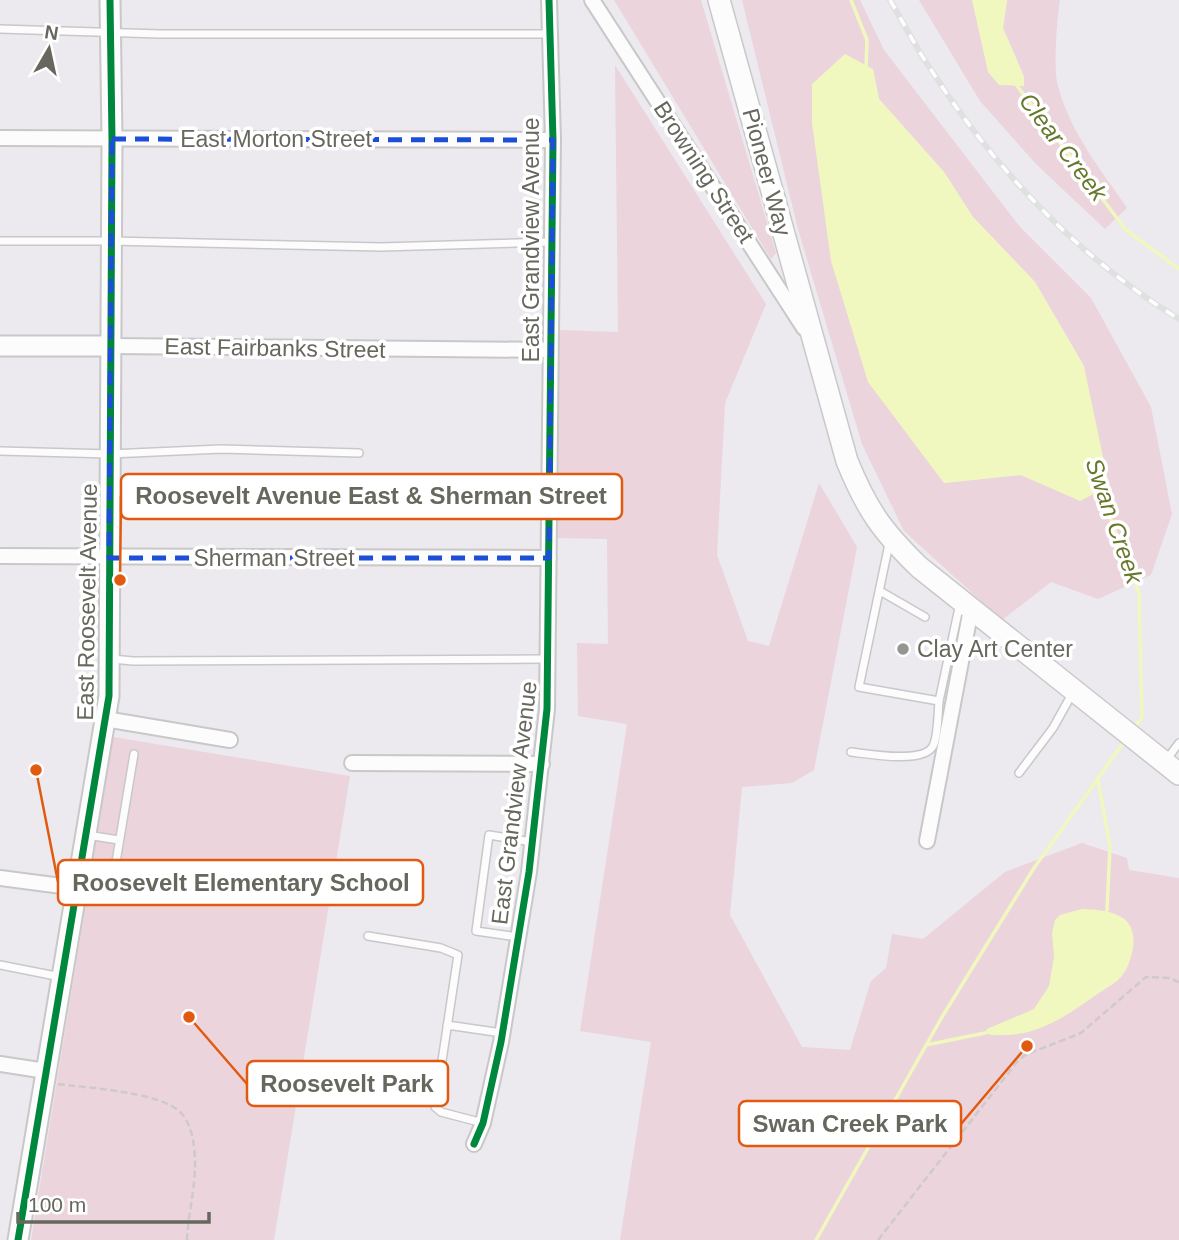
<svg xmlns="http://www.w3.org/2000/svg" width="1179" height="1240" viewBox="0 0 1179 1240" font-family="Helvetica,sans-serif">
<style>
.green{fill:#ebd4dc;fill-rule:evenodd}
.water{fill:#f0f8bf}
.lines{fill:none;stroke-linecap:round;stroke-linejoin:round}
.stream{stroke:#f0f8bf;stroke-width:3.5}
.service-casing{stroke:#c9c8c8;stroke-width:10}
.minor-casing{stroke:#c9c8c8;stroke-width:18}
.tertiary-casing{stroke:#c9c8c8;stroke-width:23}
.secondary-casing{stroke:#c9c9c9;stroke-width:24}
.path{stroke:#cfcac8;stroke-width:2.5;stroke-dasharray:7 3.5;stroke-linecap:butt}
.service{stroke:#fcfcfd;stroke-width:7}
.minor{stroke:#fcfcfd;stroke-width:14}
.tertiary{stroke:#fcfcfd;stroke-width:19}
.secondary{stroke:#fcfcfd;stroke-width:21}
.rail-casing{stroke:#dfe0e0;stroke-width:6}
.rail{stroke:#fff;stroke-width:3.5;stroke-dasharray:10;stroke-linecap:butt}
.cycleway-casing{stroke:#fff;stroke-width:11}
.cycleway{stroke:#00873e;stroke-width:7}
.marked{fill:none;stroke:#1d4ed8;stroke-width:5;stroke-dasharray:14 9;stroke-linejoin:round}
.poi-dot{fill:#959591;stroke:#fff;stroke-width:2.5}
.labels{text-anchor:middle;stroke-width:7;stroke-linejoin:round;paint-order:stroke}
.street-label{font-size:23px;fill:#66685e;stroke:#fff}
.poi-label{font-size:23px;fill:#66685e;stroke:#fff;text-anchor:start}
.water-label{font-size:24px;font-style:italic;fill:#66782c;stroke:#fff}
.leader{fill:none;stroke:#e25a10;stroke-width:2.5}
.callout-dot{fill:#e25a10;stroke:#fff;stroke-width:2.5}
.callout{fill:#fff;stroke:#e25a10;stroke-width:2.5}
.callout-label{font-size:24px;text-anchor:middle;font-weight:bold;fill:#66685e}
</style>
<rect width="100%" height="100%" fill="#ece9ef"/>
<path class="green" d="M 614,0 L 701,0 L 776,253 L 771,259 Z
M 742,0 L 860,0 L 884,50 L 1020,227 L 1091,298 L 1151,407 L 1172,514 L 1151,575 L 1098,599 L 1051,582 L 1002,620 L 904,531 L 862,444 L 798,229 ZM 873,70 L 879,99 L 944,172 L 973,217 L 1035,282 L 1084,366 L 1080,500 L 1021,475 L 944,483 Z
M 919,0 L 972,0 L 977,14 L 1024,76 L 1003,28 L 1007,0 L 1060,0 C 1057,18 1053,70 1058,86 C 1070,132 1101,170 1127,208 L 1105,229 L 1036,164 L 980,101 Z
M 615,65 L 766,304 L 725,403 L 717,555 L 748,641 L 769,646 L 819,483 L 857,547 L 814,770 L 792,783 L 742,787 L 730,915 L 802,1047 L 850,1050 L 871,981 L 886,968 L 892,934 L 923,939 L 1005,872 L 1082,843 L 1127,858 L 1129,870 L 1179,878 L 1179,1240 L 620,1240 L 651,1042 L 580,1031 L 627,724 L 578,716 L 577,643 L 608,644 L 607,539 L 556,538 L 557,330 L 618,332 Z
M 113,737 L 350,776 L 274,1240 L 31,1240 Z"/>
<path class="water" d="M 972,0 L 1007,0 L 1003,28 L 1024,77 L 1024,86 L 999,85 L 988,72 Z
M 845,54 L 873,69 L 879,99 L 944,172 L 973,217 L 1035,282 L 1084,366 L 1109,486 L 1080,501 L 1021,475 L 944,483 L 868,382 L 831,261 L 812,123 L 812,84 Z
M 1082,909 C 1108,910 1138,913 1133,948 C 1131,958 1128,969 1121,977 C 1115,984 1106,988 1099,993 C 1070,1013 1043,1034 1006,1035 C 999,1035 992,1036 985,1033 L 987,1029 L 1034,1009 L 1049,986 L 1054,957 L 1052,933 L 1055,920 L 1060,915 Z"/>
<g class="lines">
<path class="stream" d="M 851,0 L 867,40 L 866,68
M 1015,83 L 1126,230 L 1179,269
M 1099,489 L 1139,593 L 1142,717 L 1135,727
M 1098,780 L 1110,846 L 1107,910
M 926,1045 L 985,1033
M 816,1240 L 942,1017 L 1034,868 L 1126,739"/>
<g class="service-casing">
<path id="service" d="M 0,29 L 160,34 L 550,34
M 0,241 L 111,241 L 381,247 L 551,242
M 0,451 L 110,454 L 221,449 L 359,453
M 889,544 L 859,687 L 939,701 L 960,603
M 880,591 L 925,617
M 112,659 L 133,661 L 548,659
M 851,752 C 868,754 924,764 933,746 C 938,737 938,712 939,701
M 1167,759 L 1179,743
M 1019,773 L 1053,728 L 1072,694
M 87,835 L 119,840
M 111,892 L 134,754
M 368,936 L 441,948 L 458,955 L 435,1107 L 441,1112 L 483,1123
M 518,937 L 476,931 L 489,835 L 532,842
M 0,965 L 61,977
M 447,1025 L 502,1033"/>
</g>
<g class="minor-casing">
<path id="minor" d="M 592,0 L 804,328
M 0,138 L 553,140
M 110,346 L 550,350
M 0,556 L 549,558
M 105,719 L 230,740
M 352,763 L 542,764
M 927,841 L 971,609
M 0,878 L 77,888
M 0,1064 L 46,1071
M 474,1144 L 483,1123 L 501,1042 L 529,872 L 547,709 L 553,140 L 549,0"/>
</g>
<g class="tertiary-casing">
<path id="tertiary" d="M 0,346 L 110,346
M 18,1240 L 109,696 L 112,139 L 110,0"/>
</g>
<g class="secondary-casing">
<path id="secondary" d="M 719,0 L 847,461 C 867,510 882,531 919,567 L 1179,774"/>
</g>
<path class="path" d="M 58,1084 C 87,1088 164,1092 182,1114 C 193,1127 195,1148 195,1165 C 195,1190 188,1215 187,1240
M 878,1240 L 1017,1062 L 1025,1055 L 1081,1033 L 1146,977 L 1169,978 L 1179,982"/>
<use href="#service" class="service"/>
<use href="#minor" class="minor"/>
<use href="#tertiary" class="tertiary"/>
<use href="#secondary" class="secondary"/>
<g class="rail-casing">
<path id="rail" d="M 890,0 C 903,22 914,44 928,65 C 991,165 1077,257 1179,319"/>
</g>
<use href="#rail" class="rail"/>
<g class="cycleway-casing">
<path id="cycleway" d="M 474,1144 L 483,1123 L 501,1042 L 529,872 L 547,709 L 553,140 L 549,0
M 18,1240 L 109,696 L 112,139 L 110,0"/>
</g>
<use href="#cycleway" class="cycleway"/>
</g>
<path class="marked" d="M 112,139 L 553,140 L 549,558 L 109,558 Z"/>
<circle class="poi-dot" cx="903" cy="649" r="7"/>
<g class="labels">
<g class="street-label">
<text x="276" y="147">East Morton Street</text>
<text transform="translate(704 172) rotate(57)" y="8">Browning Street</text>
<text transform="translate(767 172) rotate(75)" y="8">Pioneer Way</text>
<text transform="translate(531 240) rotate(-90)" y="8">East Grandview Avenue</text>
<text transform="translate(275 348) rotate(1)" y="8">East Fairbanks Street</text>
<text x="274" y="566">Sherman Street</text>
<text transform="translate(87 602) rotate(-89)" y="8">East Roosevelt Avenue</text>
<text transform="translate(514 803) rotate(-83)" y="8">East Grandview Avenue</text>
</g>
<g class="poi-label">
<text x="917" y="657">Clay Art Center</text>
</g>
<g class="water-label">
<text transform="translate(1063 147) rotate(53)" y="8">Clear Creek</text>
<text transform="translate(1114 521) rotate(71)" y="8">Swan Creek</text>
</g>
</g>
<path class="leader" d="M120 580L121 496M36 770L58 882M189 1017L247 1084M1027 1046L961 1124"/>
<g class="callout-dot">
<circle cx="120" cy="580" r="7"/>
<circle cx="36" cy="770" r="7"/>
<circle cx="189" cy="1017" r="7"/>
<circle cx="1027" cy="1046" r="7"/>
</g>
<g class="callout">
<rect x="121" y="474" width="501" height="45" rx="7"/>
<rect x="58" y="860" width="365" height="45" rx="7"/>
<rect x="247" y="1061" width="201" height="45" rx="7"/>
<rect x="739" y="1101" width="222" height="45" rx="7"/>
</g>
<g class="callout-label">
<text x="371" y="504">Roosevelt Avenue East &amp; Sherman Street</text>
<text x="241" y="891">Roosevelt Elementary School</text>
<text x="347" y="1092">Roosevelt Park</text>
<text x="850" y="1132">Swan Creek Park</text>
</g>
<g transform="translate(49 49) rotate(9)" stroke="#ffffff" stroke-width="5" paint-order="stroke">
<path d="M0-5L12 26L0 18L-12 26Z" fill="#66685e"/>
<text y="-10" font-size="19" font-weight="bold" text-anchor="middle" fill="#66685e">N</text>
</g>
<path d="M18 1212v10h191v-10" fill="none" stroke="#66685e" stroke-width="3.5"/>
<text x="28" y="1212" font-size="21" fill="#66685e" stroke="#ffffff" stroke-width="5" paint-order="stroke">100 m</text>
</svg>
